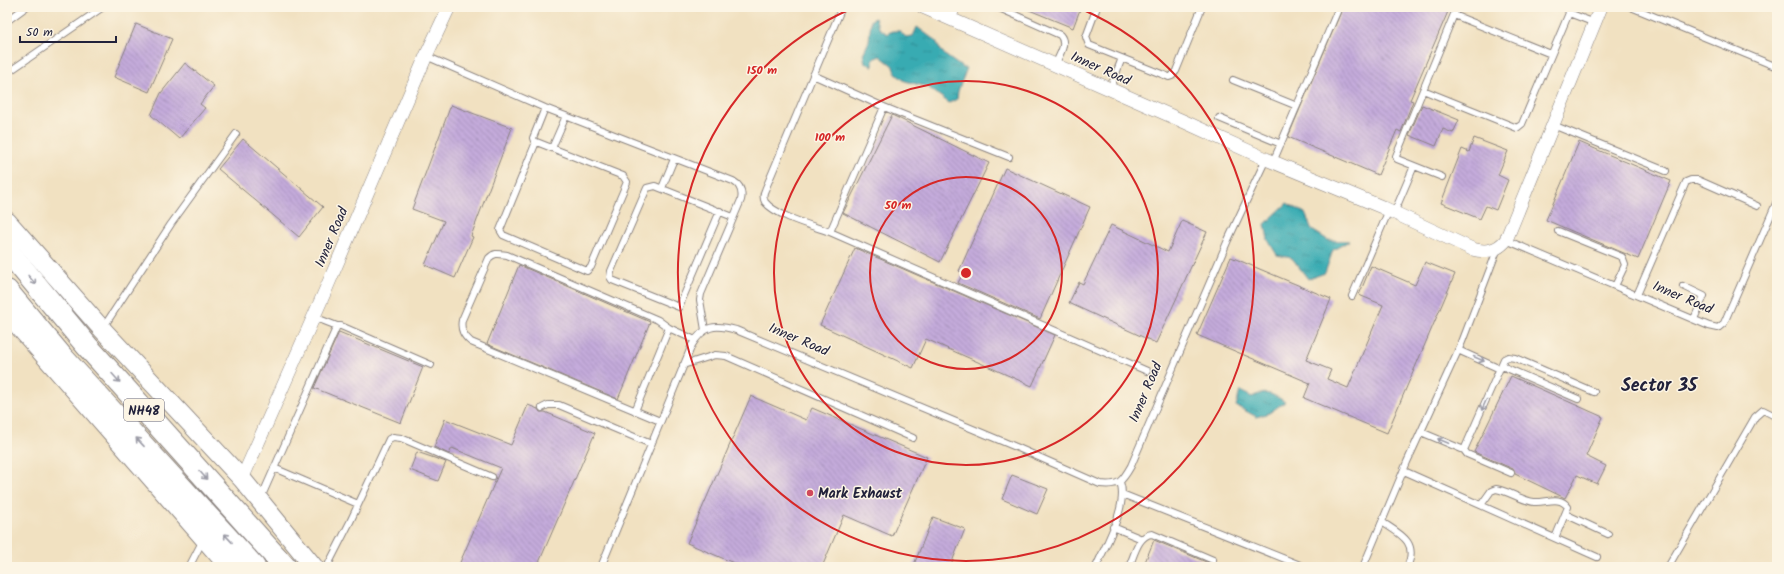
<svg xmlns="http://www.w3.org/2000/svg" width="1784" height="574" viewBox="0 0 1784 574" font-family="Kalam,sans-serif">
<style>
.water{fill:url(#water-ripples);stroke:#2e6676}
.building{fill:url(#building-back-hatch)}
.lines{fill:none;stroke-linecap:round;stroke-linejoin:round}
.service-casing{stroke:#8a827e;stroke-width:8}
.minor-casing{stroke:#8a827e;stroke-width:14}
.secondary-casing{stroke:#8a827e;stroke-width:20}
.motorway-casing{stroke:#8a827e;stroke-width:24}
.service{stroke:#fff;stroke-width:6}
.minor{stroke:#fff;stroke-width:13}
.secondary{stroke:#fff;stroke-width:18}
.motorway{stroke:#fff;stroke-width:22}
.oneway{stroke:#9c9ca7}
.ring{fill:none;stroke:#d62828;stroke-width:2}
.poi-dot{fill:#d1495b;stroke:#fcf5e5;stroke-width:1.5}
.labels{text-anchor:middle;stroke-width:3;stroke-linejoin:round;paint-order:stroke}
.shield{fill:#fcf5e5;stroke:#63616e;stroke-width:1}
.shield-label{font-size:13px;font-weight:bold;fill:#22223b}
.street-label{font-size:14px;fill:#22223b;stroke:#fcf5e5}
.poi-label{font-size:14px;font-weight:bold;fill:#22223b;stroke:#fcf5e5;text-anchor:start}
.district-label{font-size:18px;font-weight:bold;fill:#22223b;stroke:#fcf5e5}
.centre{fill:#d62828;stroke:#fcf5e5;stroke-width:2}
.ring-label{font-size:12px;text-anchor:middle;font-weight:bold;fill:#d62828;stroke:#fcf5e5;stroke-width:3;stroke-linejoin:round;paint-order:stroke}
</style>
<defs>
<pattern id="water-ripples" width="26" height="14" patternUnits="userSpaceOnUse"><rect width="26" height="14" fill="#39abb2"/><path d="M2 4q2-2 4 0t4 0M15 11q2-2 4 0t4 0" fill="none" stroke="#308b92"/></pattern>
<pattern id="building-back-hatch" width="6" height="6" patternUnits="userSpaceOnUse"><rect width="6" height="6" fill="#c4abdb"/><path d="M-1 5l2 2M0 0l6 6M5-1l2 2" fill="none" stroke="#9f8bb3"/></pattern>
</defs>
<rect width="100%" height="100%" fill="#fcf5e5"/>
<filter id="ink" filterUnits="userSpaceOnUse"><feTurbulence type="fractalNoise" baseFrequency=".025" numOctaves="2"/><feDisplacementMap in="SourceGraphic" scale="8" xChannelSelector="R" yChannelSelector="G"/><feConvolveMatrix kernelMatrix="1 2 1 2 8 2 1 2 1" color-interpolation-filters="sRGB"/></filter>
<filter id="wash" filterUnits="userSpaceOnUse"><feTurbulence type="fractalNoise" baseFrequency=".012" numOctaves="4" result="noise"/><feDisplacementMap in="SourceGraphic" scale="16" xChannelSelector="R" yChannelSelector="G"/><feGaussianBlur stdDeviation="0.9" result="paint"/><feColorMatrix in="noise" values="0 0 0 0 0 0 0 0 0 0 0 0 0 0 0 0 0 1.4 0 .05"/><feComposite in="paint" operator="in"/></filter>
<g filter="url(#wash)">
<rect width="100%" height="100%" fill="#f1e1c1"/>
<path class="water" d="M 875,18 L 879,28 L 887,34 L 892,31 L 900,31 L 906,37 L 913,36 L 917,27 L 936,41 L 940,49 L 946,56 L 963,68 L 967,68 L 958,91 L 957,99 L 949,103 L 928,87 L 905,81 L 896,74 L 893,66 L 880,56 L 873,59 L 873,66 L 865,63 L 863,54 L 869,41 L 871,20 Z
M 1287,203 L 1305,213 L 1312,230 L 1328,240 L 1349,241 L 1333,250 L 1325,273 L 1308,279 L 1292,258 L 1277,255 L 1268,240 L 1265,224 Z
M 1240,391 L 1252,397 C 1264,390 1274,394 1285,402 L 1269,413 L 1257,417 L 1236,406 Z"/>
<g id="blocks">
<path class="building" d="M 1022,7 L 1081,7 L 1073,28 Z
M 1343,7 L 1450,7 L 1410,100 L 1413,101 L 1401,132 L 1397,130 L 1378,175 L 1288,137 Z
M 136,24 L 172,39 L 149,92 L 114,77 Z
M 185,63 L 214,86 L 200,104 L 205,108 L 179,139 L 151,115 L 161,93 Z
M 451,105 L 512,128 L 471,236 L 473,237 L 455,278 L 425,265 L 444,221 L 412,209 Z
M 1422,105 L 1459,120 L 1453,133 L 1443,129 L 1436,146 L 1409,135 Z
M 892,115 L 989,163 L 940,262 L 843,213 Z
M 1474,138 L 1508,151 L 1498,175 L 1508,180 L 1496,210 L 1486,206 L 1480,219 L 1441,203 L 1462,149 L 1469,152 Z
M 243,139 L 323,207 L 299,237 L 218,169 Z
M 1579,142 L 1671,181 L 1638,259 L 1546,220 Z
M 1005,168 L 1090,207 L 1040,319 L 958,283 L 963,273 L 959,271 Z
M 1182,221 L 1207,232 L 1156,343 L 1069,303 L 1079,282 L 1083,284 L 1111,225 L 1168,252 Z
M 855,248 L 1055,335 L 1032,386 L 926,339 L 913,368 L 820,325 Z
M 1231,257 L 1331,299 L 1306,360 L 1331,370 L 1327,379 L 1348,388 L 1383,305 L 1359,295 L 1371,266 L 1415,285 L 1425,262 L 1455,274 L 1387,433 L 1304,398 L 1310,383 L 1197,335 Z
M 519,265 L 650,322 L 618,399 L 487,344 Z
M 339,332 L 423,367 L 401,423 L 314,388 Z
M 1511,376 L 1603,417 L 1586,456 L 1606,466 L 1597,484 L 1577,475 L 1565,498 L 1515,474 L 1513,469 L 1474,452 Z
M 751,396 L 806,420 L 812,408 L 927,457 L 892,536 L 844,515 L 822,567 L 743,567 L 687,543 Z
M 528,405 L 538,409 L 540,412 L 545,412 L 595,433 L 537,567 L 458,567 L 501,468 L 452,448 L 449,454 L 434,447 L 445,419 L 511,445 Z
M 417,452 L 446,462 L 438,481 L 410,470 Z
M 1012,475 L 1048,489 L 1037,514 L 1002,499 Z
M 933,517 L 965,529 L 950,567 L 913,567 Z
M 1154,540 L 1218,567 L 1143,567 Z"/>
</g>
</g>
<g filter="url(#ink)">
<use href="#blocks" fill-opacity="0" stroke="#8a827e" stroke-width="1"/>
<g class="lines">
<g class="service-casing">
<path id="service" d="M 842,7 L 765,190 C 763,194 763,198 765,202 C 776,216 813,226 830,232 L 1147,371
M 997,7 L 1060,35 C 1068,44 1059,55 1055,65
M 1097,7 L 1086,37 L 1089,45 L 1169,77 L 1172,76 L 1176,71 L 1202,7
M 1631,7 L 1777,67
M 1569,13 L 1595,23
M 1454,15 L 1551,54
M 7,21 L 26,7
M 426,56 L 545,108 L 733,181 C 740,185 743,191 741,200 L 701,294 L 700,300 L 705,330
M 7,73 L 103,7
M 813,75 L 884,107 L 1009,157
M 1233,80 L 1297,106
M 1110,89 L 1122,58
M 1423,90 L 1517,128 L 1522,124 L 1569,13 L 1567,7
M 1219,118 L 1281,144
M 1553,125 L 1666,171
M 536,142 L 500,230 L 503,235 L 587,271 L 591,267 L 627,182 L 623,176 L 534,141 L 533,138 L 545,108
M 552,148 L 566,116
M 1273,162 L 1339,7
M 1442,177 L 1397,159 L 1396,156 L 1457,7
M 662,188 L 674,159
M 720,211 L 679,307 L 612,280 L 610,277 L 611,271 L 647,188 L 655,186 L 733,217
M 1394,213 L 1414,166
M 1558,231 L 1622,257 L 1625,265 L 1615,286
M 830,232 L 884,107
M 1506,240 L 1709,326 L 1718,328 L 1724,323 L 1777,201
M 1683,286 L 1704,296 L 1694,319
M 1637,295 L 1686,182 L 1691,180 L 1698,180 L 1757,206
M 1352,296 L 1389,210
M 314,317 L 337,326
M 103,328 L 171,224 L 236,134
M 1458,350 L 1500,369
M 683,365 L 715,355 L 726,356 L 913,438
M 1502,366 L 1578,399
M 542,408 L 548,405 L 559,405 L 651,444
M 635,411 L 669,328
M 660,421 L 471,342 C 464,336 460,330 462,320 L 489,258 C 495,252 499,254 507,255 L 658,320 L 669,328 L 695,340
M 1421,432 L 1464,450 L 1467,454 L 1511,473
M 1464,450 L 1504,359 L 1508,357 L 1515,358 L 1594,392
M 274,468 L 358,504
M 1404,471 L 1597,557
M 1122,494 L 1305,567
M 261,498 L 337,326 L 341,326 L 431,365
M 1481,505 L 1491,491 L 1496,489 C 1509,491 1520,500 1534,502 C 1547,503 1559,495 1568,507 L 1555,538
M 1565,514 L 1608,534
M 1382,522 C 1400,534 1419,542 1407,567
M 1113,527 L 1142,539
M 189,567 L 203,540
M 327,567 L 350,522 L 389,439 L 393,437 L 401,438 L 492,477
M 601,567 L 692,345 C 704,325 715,324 736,330 L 1016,447 L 1100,484 C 1119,486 1122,482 1131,466 L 1228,240 L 1266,159
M 1096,567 C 1105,546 1129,505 1120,482
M 1129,567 C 1134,556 1138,535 1152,534 L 1213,560
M 1363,567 L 1407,462 L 1462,342 L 1498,248
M 1668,567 L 1755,417 L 1763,410 L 1777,417"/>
</g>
<g class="minor-casing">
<path id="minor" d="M 923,7 L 1185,122 L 1266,159 L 1382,207 L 1472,249 C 1486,253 1497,251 1506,240 L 1601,7
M 949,18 L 954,7
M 242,479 L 326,289 L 426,56 L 449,7"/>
</g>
<g class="secondary-casing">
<path id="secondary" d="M 7,221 L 102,329 L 242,479 L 314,567
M 7,313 L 229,567"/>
</g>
<g class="motorway-casing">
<path id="motorway" d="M 7,250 L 87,346 L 285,567
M 7,291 L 62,357 L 254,567"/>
</g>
<use href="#service" class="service"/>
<use href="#minor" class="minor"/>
<use href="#secondary" class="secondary"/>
<use href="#motorway" class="motorway"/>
</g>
<defs><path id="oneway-shaft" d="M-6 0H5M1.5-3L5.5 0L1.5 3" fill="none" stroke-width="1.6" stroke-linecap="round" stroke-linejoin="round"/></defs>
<g class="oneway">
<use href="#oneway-shaft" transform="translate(32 280) rotate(50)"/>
<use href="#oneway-shaft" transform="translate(1479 359) rotate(24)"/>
<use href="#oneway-shaft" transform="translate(116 378) rotate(48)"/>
<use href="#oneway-shaft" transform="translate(1484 405) rotate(114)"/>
<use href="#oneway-shaft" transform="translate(1443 441) rotate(-157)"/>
<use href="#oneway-shaft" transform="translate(140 442) rotate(-133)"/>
<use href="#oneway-shaft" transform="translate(203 475) rotate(48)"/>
<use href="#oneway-shaft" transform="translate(228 538) rotate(-133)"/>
</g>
</g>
<g class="ring">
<circle cx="966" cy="273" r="96"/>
<circle cx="966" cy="273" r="192"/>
<path d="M1079 8A288 288 0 1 1 853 8"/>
</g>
<circle class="poi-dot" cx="810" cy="493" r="4"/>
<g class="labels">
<rect class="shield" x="124" y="399" width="40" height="22" rx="3"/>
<g class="shield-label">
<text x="144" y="415">NH48</text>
</g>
<g class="street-label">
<text transform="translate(1101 68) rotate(24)" y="5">Inner Road</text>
<text transform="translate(331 237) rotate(-67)" y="5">Inner Road</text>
<text transform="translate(1683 297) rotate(23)" y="5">Inner Road</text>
<text transform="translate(799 339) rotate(23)" y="5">Inner Road</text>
<text transform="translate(1145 392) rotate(-67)" y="5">Inner Road</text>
</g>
<g class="poi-label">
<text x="818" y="498">Mark Exhaust</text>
</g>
<g class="district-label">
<text x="1659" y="391">Sector 35</text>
</g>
</g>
<circle cx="966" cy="273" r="6" class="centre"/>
<g class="ring-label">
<text x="762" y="74">150 m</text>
<text x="830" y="141">100 m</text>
<text x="898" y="209">50 m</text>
</g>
<rect width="1784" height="574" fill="none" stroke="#fcf5e5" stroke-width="24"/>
<path d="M20 36v6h96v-6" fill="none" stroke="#22223b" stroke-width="2"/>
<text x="26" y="36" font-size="12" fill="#22223b" stroke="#fcf5e5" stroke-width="3" paint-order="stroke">50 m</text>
</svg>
